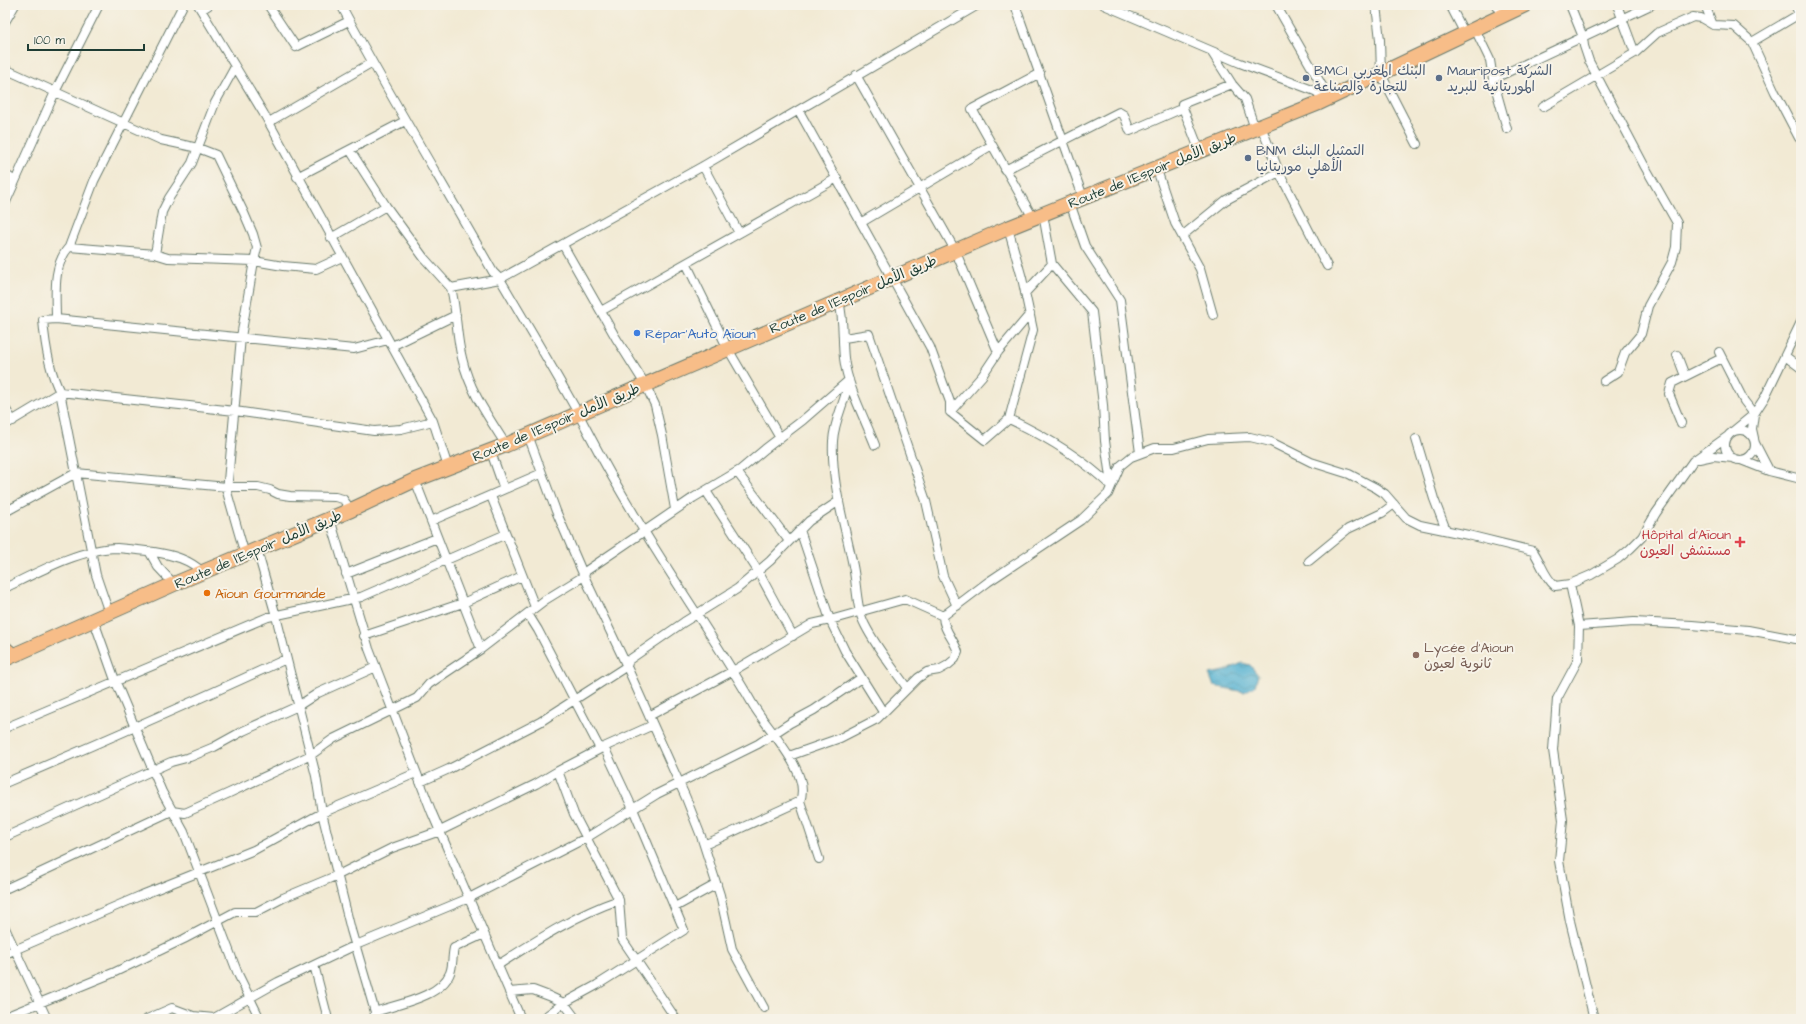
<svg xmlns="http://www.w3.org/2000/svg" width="1806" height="1024" viewBox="0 0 1806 1024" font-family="'Architects Daughter','Playpen Sans Arabic',sans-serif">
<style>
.water{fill:url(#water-waves);stroke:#387782}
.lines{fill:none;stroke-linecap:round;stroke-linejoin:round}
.minor-casing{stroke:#697a6c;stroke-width:10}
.primary-casing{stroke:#697a6c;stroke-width:15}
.trunk-casing{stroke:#697a6c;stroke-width:16}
.minor{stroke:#fff;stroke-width:8}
.primary{stroke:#f7bd88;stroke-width:13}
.trunk{stroke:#f7bd88;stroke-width:14}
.service-dot{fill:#5c6f8a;stroke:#f7f3e8;stroke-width:1.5}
.shop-dot{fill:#3f7fe0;stroke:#f7f3e8;stroke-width:1.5}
.health-dot{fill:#e0444e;stroke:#f7f3e8;stroke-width:1.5}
.food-dot{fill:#e8710a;stroke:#f7f3e8;stroke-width:1.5}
.education-dot{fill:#8d6e63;stroke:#f7f3e8;stroke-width:1.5}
.labels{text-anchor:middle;stroke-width:4;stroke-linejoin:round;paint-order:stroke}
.service-label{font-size:14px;fill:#4e5e75;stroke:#f7f3e8;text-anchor:start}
.street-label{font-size:14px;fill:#1f3d34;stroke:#f7f3e8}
.shop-label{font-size:14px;fill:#366cbe;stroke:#f7f3e8;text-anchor:start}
.health-label{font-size:14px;fill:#be3a42;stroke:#f7f3e8;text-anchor:end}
.food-label{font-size:14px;fill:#c56008;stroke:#f7f3e8;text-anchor:start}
.education-label{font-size:14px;fill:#785e54;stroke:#f7f3e8;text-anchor:start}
</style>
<defs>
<pattern id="water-waves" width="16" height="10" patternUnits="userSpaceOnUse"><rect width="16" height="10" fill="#52b1d1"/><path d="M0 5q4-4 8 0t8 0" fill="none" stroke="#4391aa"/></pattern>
</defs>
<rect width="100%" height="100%" fill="#f7f3e8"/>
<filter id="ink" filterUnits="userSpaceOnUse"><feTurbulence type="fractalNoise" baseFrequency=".025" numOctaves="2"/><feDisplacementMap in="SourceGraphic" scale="8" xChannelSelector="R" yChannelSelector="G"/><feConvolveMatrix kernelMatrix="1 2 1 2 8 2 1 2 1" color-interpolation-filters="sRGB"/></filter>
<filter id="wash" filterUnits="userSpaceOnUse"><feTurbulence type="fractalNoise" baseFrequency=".012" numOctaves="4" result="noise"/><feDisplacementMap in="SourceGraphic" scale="16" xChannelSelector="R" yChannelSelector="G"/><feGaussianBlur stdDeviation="0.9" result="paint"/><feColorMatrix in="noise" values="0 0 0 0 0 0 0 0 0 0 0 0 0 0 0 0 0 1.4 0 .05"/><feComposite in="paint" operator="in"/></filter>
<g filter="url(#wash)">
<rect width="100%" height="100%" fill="#f2ead4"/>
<path class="water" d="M 1242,663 L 1250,665 L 1258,675 L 1255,686 L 1244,692 L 1214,686 L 1209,674 L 1225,671 Z"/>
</g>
<g filter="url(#ink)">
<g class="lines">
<g class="minor-casing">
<path id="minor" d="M 198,5 L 267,119 L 433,421 L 448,467
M 268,5 L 296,47 L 349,21
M 341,5 C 389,95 442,182 493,272 L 500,279 C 526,323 553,368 578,413 C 594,444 610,474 628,504 C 667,572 713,635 752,703 C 765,727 812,772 800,801 L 819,859
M 1015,5 L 1083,197
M 1104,5 L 1240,63 L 1315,91 L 1327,99
M 1276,5 L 1329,98
M 1376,5 L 1380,40 L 1381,74 L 1417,144
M 1450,5 L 1465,34
M 1496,5 L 1502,16
M 1570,5 L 1583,37 L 1584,46 L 1589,61 L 1644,165 L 1677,223 L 1676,247 L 1672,262 L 1648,306 L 1641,334 L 1625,353 L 1618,372 L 1604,381
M 1617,5 L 1635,53
M 1705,5 L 1713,25
M 1795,5 L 1801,18
M 201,10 L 209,5
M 5,22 L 15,5
M 1475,29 L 1490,60 L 1493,79 L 1507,129
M 1752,42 L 1801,13
M 1211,51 L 1232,84
M 5,69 L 161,140 L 198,148 L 216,155 L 244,213 L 253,234 L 257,248 L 254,261 L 168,258 L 155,254 L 69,247
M 856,75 L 955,250 L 998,352
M 1493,79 L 1651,5
M 1543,107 L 1635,53 L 1657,33 L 1693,17 L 1701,18 L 1713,25 L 1734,26 L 1752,42 L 1775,92 L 1799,138
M 1183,108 L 1197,144 L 1202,150
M 799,111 L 930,347 L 950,402 L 950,412 L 985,440 L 1009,419 L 1033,330 L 1022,278 L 1008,228
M 269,122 L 371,63
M 1261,126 L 1279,172 L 1327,266
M 350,150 L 386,206 L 424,258 L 451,288
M 703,166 L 739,233
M 1156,167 L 1175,223 L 1200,269 L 1213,315
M 1005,170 L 1119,112 L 1124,115 L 1130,131 L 1183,108 L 1182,104 L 1232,84 L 1245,99 L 1255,129
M 5,174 L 15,181
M 297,177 L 405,121
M 1070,203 L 1085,246 L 1120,300 L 1140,453
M 5,204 L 55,92 L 99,5
M 1043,214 L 1052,264 L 1092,312 L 1103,405 L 1105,441 L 1111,485
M 1033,218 L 972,109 L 1040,73
M 862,222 L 992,145
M 1182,236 L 1226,200 L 1279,172
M 331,238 L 386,206
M 563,245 L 616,338 L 645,384 L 655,405 L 662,435 L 675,509
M 155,254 L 162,212 L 169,198 L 192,163 L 215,103 L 235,67
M 686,263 L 728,349 L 780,438
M 1025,293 L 1052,264
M 839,301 C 844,320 842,339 844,358 C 847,386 865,419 875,445
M 601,311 L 837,178
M 56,319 C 56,295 52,266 69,247 L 94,181 L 183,5
M 844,338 L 869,334 L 926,501 L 943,576 L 957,606
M 392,346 L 456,315
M 1719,352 L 1744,401 L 1754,414 L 1752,429 L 1754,438
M 1677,355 L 1685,376
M 1785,356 L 1801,368
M 849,380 C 846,400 834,420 833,441 C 831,483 845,525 853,566 C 857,585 856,608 865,625 C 876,647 893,668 907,688
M 5,408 L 13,421
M 950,412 L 982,376 L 998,352 L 1030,314
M 1009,419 C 1047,437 1081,457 1111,486
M 1681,423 L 1669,394 L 1672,383 L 1722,358
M 5,425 L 60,392 L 235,411 L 374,431 L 401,429 L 433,421
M1725 445a15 15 0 1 1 30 0a15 15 0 1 1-30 0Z
M 1732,432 L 1754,414 L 1765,397 L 1801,322
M 528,435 L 556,511 L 584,576 L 623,658 L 686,798 L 701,836 L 720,895 L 732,949 L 764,1008
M 1416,439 L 1434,499 L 1446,530
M 1755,443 L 1769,470
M 506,445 C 489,418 469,390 462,358 C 456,335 457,311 451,288 L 500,279 L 703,166 L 978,5
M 491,452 L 504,489
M 1699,459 L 1713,456 L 1733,458
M 1741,460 L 1769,471 L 1801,479
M 737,472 L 789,541
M 415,480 L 481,649
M 706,491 L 758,571 L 793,636
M 491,496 L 535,607
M 5,512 L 76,473 L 227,487 L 258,487 L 270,490 L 278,494 L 290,496 L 335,497 L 343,499 L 351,510
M 330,519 L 369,649 L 432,813 L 521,1019
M 431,521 L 542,473
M 800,530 L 830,620 L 845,651 L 883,712
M 257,550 L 276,616 L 316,776 L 322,813 L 351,930 L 375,1012 L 374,1019
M 149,551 L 158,567 L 174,584
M 245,555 L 227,492 L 241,337 L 254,261 L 283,266 L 316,269 L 342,257
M 1309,561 L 1348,529 L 1382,513 L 1394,504
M 346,574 L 437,538
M 1570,584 L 1579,626 L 1578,660 L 1557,699 L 1553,750 L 1563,820 L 1559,861 L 1570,921 L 1594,1019
M 5,588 C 36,573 82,548 117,548 C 129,549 142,550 154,552 C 173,555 189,559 204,573
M 109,613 L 96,575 L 60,392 C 49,371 45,344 43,320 L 56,319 L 354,349 L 388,340
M 528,614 L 538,630 L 600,749
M 94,621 L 115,680 L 162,792 L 184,832 L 238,974 L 260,1019
M 1579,626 L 1634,622 L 1692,625 L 1748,630 L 1801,640
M 364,636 L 463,603 L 522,576
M 649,716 L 733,671 L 812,624 L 830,620 L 905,599 L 943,616
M 5,728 L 268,617 L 361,597 L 506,534
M 789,756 L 840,738 L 877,719 L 918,678 L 927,672 L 939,670 L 948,665 L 955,659 L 958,652 C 954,639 943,630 943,616 L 988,582 L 1081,520 L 1108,494 L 1120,466 L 1131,457 L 1155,448 L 1174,448 L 1208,439 L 1250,437 L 1271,442 L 1311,462 L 1349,474 L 1376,488 L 1385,494 L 1406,518 L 1420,525 L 1468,535 L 1533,551 C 1541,562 1544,577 1555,586 L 1570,584 L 1591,575 L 1618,559 L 1630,549 L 1642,537 L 1656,513 L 1693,461 L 1728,436
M 558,771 L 574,814 L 619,900 L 622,939 L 676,1019
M 420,782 L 449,769 L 540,722 L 627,666 L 629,660 L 684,622 L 737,589 L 770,561 L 809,521 L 839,501
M 5,783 C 99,743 193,702 286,659
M 5,837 L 171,762 L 190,757 L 214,747 L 243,731 L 298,706 L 318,693 L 376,667
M 704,845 L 800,801
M 5,889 L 172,811 L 185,813 L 227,794 L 311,755 L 333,739 L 417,698 L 429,684 L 481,649 L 545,600 L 584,576 L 586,571 L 693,498 L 740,470 L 765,449 L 803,420 L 849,380
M 675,907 L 717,884
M 5,928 L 47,1019
M 5,954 L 142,895 L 254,850 L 322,813 L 416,773
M 314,965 L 328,1019
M 498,965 C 537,940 575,915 619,900
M 509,992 L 533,990 L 549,996 L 564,1003 L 576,1019
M 375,1012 C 398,1004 441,997 450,973 C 453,966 452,956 454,948 L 484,934
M 5,1017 L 113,973 L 184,939 L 235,912 L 256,912 L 283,898 L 338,875 L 392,848 L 440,831 L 536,784 L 558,771 L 604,747 L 653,725
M 147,1019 L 172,1008 L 193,1016 L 214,1018 L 278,982 L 356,945 L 469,898 L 586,838 L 657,794 L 758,744 L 790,723 L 814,710 L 861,678
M 542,1019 L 564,1003 L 597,985 L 684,930 L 633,809 L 604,747"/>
</g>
<g class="primary-casing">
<path id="primary" d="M 5,648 L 13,655"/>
</g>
<g class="trunk-casing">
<path id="trunk" d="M 5,659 L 174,584 L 351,510 L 415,480 L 506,445 L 1008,228 L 1319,103 L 1525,5"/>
</g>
<use href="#minor" class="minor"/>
<use href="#primary" class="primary"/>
<use href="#trunk" class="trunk"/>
</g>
</g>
<g class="service-dot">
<circle cx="1306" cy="78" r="4"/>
<circle cx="1439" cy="78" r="4"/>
<circle cx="1248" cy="158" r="4"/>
</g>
<circle class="shop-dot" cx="637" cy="333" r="4"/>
<path class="health-dot" d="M1738 536h4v4h4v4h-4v4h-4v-4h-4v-4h4z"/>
<circle class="food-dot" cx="207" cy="593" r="4"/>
<circle class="education-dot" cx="1416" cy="655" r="4"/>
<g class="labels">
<g class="service-label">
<text x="1314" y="75">BMCI البنك المغربي<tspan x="1314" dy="16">للتجارة والصناعة</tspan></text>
<text x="1447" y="75">Mauripost الشركة<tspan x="1447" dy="16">الموريتانية للبريد</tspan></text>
<text x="1256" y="155">BNM التمثيل البنك<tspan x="1256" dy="16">الأهلي موريتانيا</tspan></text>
</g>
<g class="street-label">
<text transform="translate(1152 170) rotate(-22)" y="5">Route de l’Espoir طريق الأمل</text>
<text transform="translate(853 294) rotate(-23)" y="5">Route de l’Espoir طريق الأمل</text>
<text transform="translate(556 422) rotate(-23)" y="5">Route de l’Espoir طريق الأمل</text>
<text transform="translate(258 549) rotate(-23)" y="5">Route de l’Espoir طريق الأمل</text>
</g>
<g class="shop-label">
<text x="645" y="338">Répar'Auto Aïoun</text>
</g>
<g class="health-label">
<text x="1731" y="539">Hôpital d’Aïoun<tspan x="1731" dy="16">مستشفى العيون</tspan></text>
</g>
<g class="food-label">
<text x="215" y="598">Aïoun Gourmande</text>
</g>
<g class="education-label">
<text x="1424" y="652">Lycée d'Aioun<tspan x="1424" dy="16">ثانوية لعيون</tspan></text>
</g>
</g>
<rect width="1806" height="1024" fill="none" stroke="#f7f3e8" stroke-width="20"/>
<path d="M28 44v6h116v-6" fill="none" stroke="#1f3d34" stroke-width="2"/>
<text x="34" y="44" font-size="12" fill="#1f3d34" stroke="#f7f3e8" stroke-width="3" paint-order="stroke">100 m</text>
</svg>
